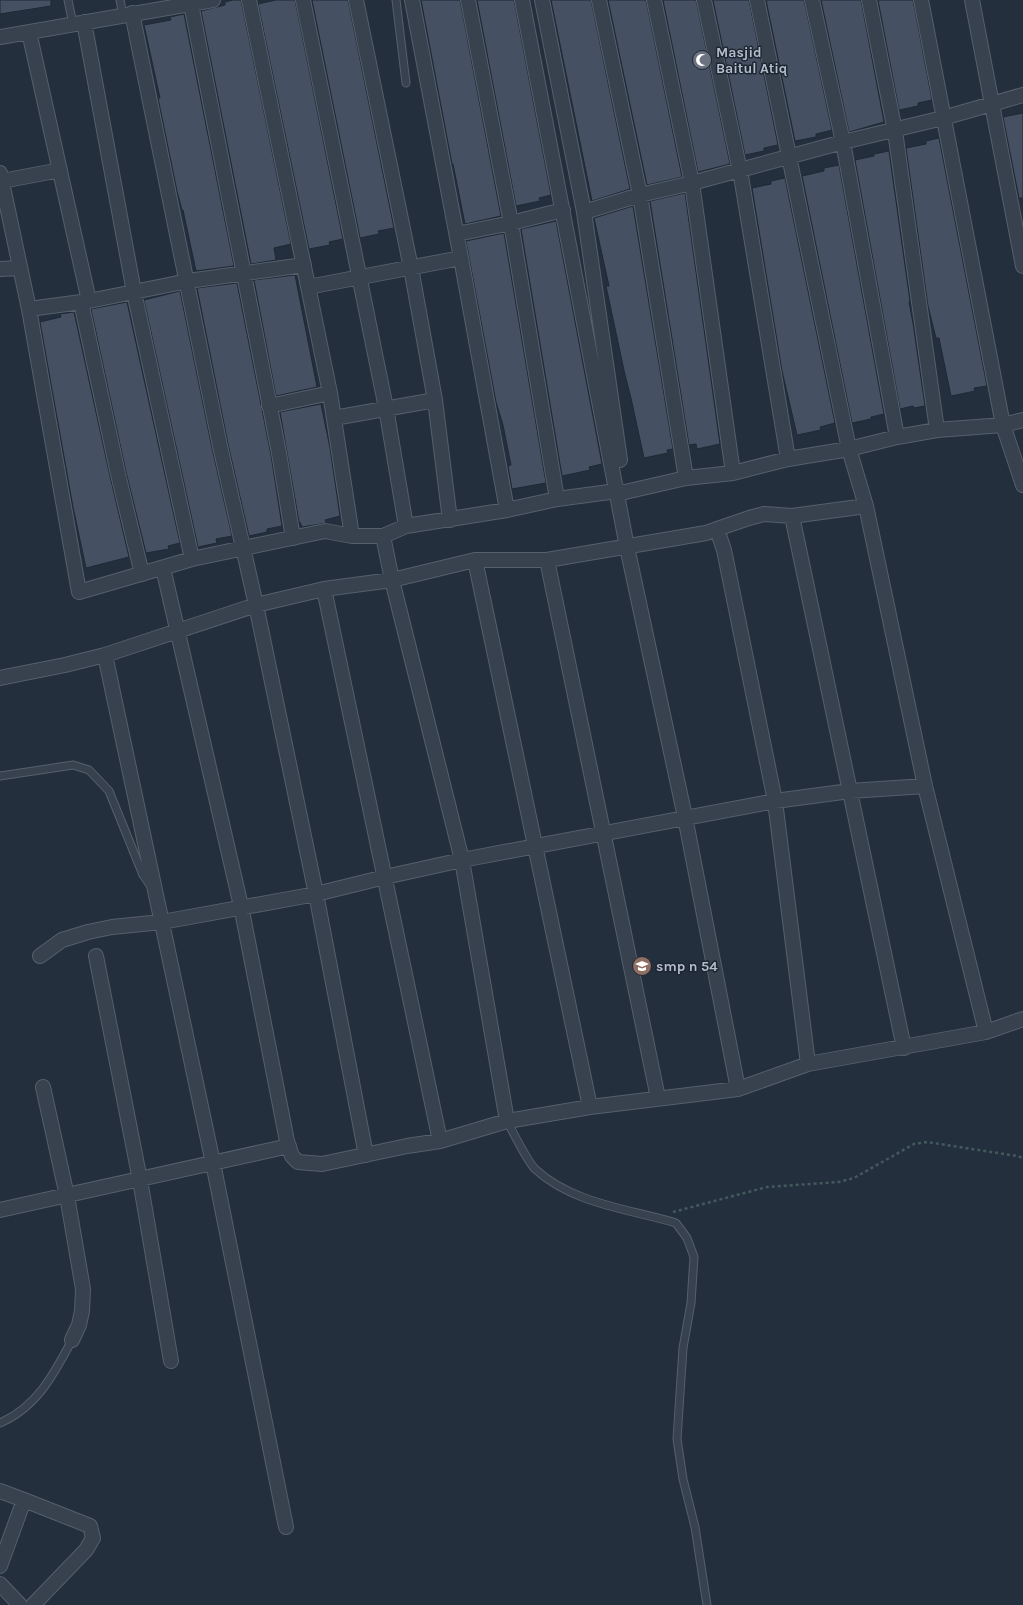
<svg xmlns="http://www.w3.org/2000/svg" width="1023" height="1605" viewBox="0 0 1023 1605" font-family="Karla,sans-serif">
<style>
.building{fill:#455162;stroke:#1f2835}
.lines{fill:none;stroke-linecap:round;stroke-linejoin:round}
.service-casing{stroke:#565f6c;stroke-width:9}
.minor-casing{stroke:#565f6c;stroke-width:16}
.path{stroke:#44595c;stroke-width:2.5;stroke-dasharray:3 3;stroke-linecap:butt}
.service{stroke:#38414e;stroke-width:7}
.minor{stroke:#38414e;stroke-width:14}
.labels{text-anchor:middle;stroke-width:3;stroke-linejoin:round;paint-order:stroke}
.poi-label{font-size:14px;font-weight:bold;fill:#b4bcc9;stroke:#1d2633;text-anchor:start}
</style>
<rect width="100%" height="100%" fill="#242f3e"/>
<path class="building" d="M 0,0 L 51,0 L 51,6 L 0,14 Z
M 233,0 L 241,0 L 291,244 L 274,248 L 276,260 L 251,264 L 201,11 L 225,5 L 225,2 Z
M 276,0 L 295,0 L 343,239 L 329,242 L 330,245 L 309,249 L 258,4 Z
M 312,0 L 348,0 L 394,228 L 378,231 L 379,234 L 360,238 Z
M 421,0 L 460,0 L 501,216 L 465,224 L 453,164 L 452,164 Z
M 477,0 L 514,0 L 551,195 L 539,198 L 540,201 L 516,206 Z
M 551,0 L 591,0 L 630,189 L 592,201 Z
M 608,0 L 646,0 L 682,177 L 647,185 Z
M 663,0 L 696,0 L 730,164 L 698,172 Z
M 713,0 L 749,0 L 778,145 L 764,148 L 764,151 L 745,155 Z
M 766,0 L 804,0 L 832,130 L 816,134 L 816,137 L 795,141 Z
M 821,0 L 861,0 L 884,122 L 849,132 Z
M 878,0 L 913,0 L 932,100 L 918,103 L 918,106 L 899,110 Z
M 184,14 L 234,266 L 196,271 L 183,210 L 182,210 L 177,191 L 158,98 L 160,98 L 144,25 L 171,20 L 170,17 Z
M 1023,113 L 1023,198 L 1019,198 L 1003,117 Z
M 939,138 L 987,386 L 974,388 L 975,391 L 951,396 L 939,338 L 936,338 L 928,306 L 906,148 L 926,144 L 926,141 Z
M 889,151 L 910,301 L 909,302 L 913,323 L 925,406 L 914,408 L 913,406 L 900,409 L 855,160 L 874,156 L 874,154 Z
M 839,165 L 884,414 L 871,417 L 871,419 L 852,423 L 802,176 L 824,171 L 824,168 Z
M 785,178 L 835,423 L 820,427 L 821,430 L 797,435 L 782,371 L 752,188 L 771,184 L 771,181 Z
M 685,193 L 720,444 L 697,449 L 696,444 L 689,445 L 650,201 Z
M 633,206 L 673,449 L 667,450 L 668,453 L 644,458 L 631,398 L 625,375 L 606,286 L 609,286 L 594,218 Z
M 556,221 L 602,464 L 589,467 L 590,470 L 562,476 L 521,229 Z
M 504,233 L 546,483 L 512,489 L 508,466 L 511,465 L 503,425 L 496,402 L 466,241 Z
M 295,275 L 317,387 L 276,396 L 254,280 Z
M 237,283 L 271,455 L 282,526 L 267,529 L 267,532 L 249,536 L 228,444 L 197,288 Z
M 180,291 L 212,448 L 232,536 L 216,539 L 217,543 L 198,547 L 144,300 Z
M 127,302 L 180,543 L 168,546 L 169,549 L 146,553 L 126,472 L 91,309 Z
M 74,312 L 110,476 L 129,557 L 86,568 L 73,507 L 40,322 L 61,317 L 60,314 Z
M 321,404 L 330,448 L 340,516 L 325,520 L 326,523 L 302,527 L 300,522 L 299,522 L 280,412 Z"/>
<g class="lines">
<g class="service-casing">
<path id="service" d="M 68,0 L 73,24
M 120,0 L 123,15
M 396,0 L 406,83
M 0,776 L 73,765 L 89,770 L 109,791 L 143,875 L 150,885
M 507,1121 C 513,1132 527,1161 535,1169 C 573,1204 629,1209 676,1223 L 687,1238 L 694,1257 L 691,1303 L 683,1348 L 677,1439 L 683,1479 L 695,1527 L 707,1605
M 0,1423 C 37,1407 54,1374 72,1340"/>
</g>
<g class="minor-casing">
<path id="minor" d="M 249,0 L 330,393 L 352,536
M 303,0 L 386,408 L 406,526
M 356,0 L 411,268 L 435,400 L 450,520
M 412,0 L 461,258 L 507,510
M 468,0 L 511,223 L 557,499
M 522,0 L 627,547 L 685,817 L 738,1089
M 542,0 L 584,212 L 620,460
M 599,0 L 640,195 L 686,478
M 654,0 L 692,183 L 733,473
M 704,0 L 741,176 L 788,459
M 757,0 L 849,449 L 866,506 L 925,786 L 986,1032
M 812,0 L 843,142 L 897,437
M 869,0 L 895,131 L 937,430
M 921,0 L 1003,425 L 1023,485
M 972,0 L 1023,266
M 191,4 L 279,453 L 293,538
M 132,13 L 220,446 L 256,605 L 316,894 L 366,1155
M 84,22 L 134,292 L 192,559
M 29,32 L 89,301
M 0,37 L 213,0
M 0,173 L 29,309 L 79,592 L 192,559 L 325,531 L 352,536 L 383,536 L 406,526 L 507,510 L 557,499 L 617,491 L 625,492 L 686,478 L 733,473 L 788,459 L 849,449 L 897,437 L 937,430 L 1003,425 L 1023,420
M 2,181 L 60,170
M 584,212 L 640,195 L 692,183 L 843,142 L 943,118 L 1023,95
M 457,234 L 511,223 L 563,210
M 0,269 L 20,268
M 308,287 L 461,258
M 81,302 L 118,474 L 142,574
M 29,309 L 89,301 L 188,281 L 304,265
M 269,406 L 330,393
M 334,418 L 435,400
M 792,516 L 866,506
M 717,529 L 749,518 L 764,514 L 792,516 L 904,1048
M 383,536 L 392,580 L 462,860 L 507,1121
M 475,560 L 590,1107
M 547,560 L 658,1098
M 163,568 L 241,906 L 287,1141 L 292,1156 L 298,1162 L 322,1164 L 407,1146 L 440,1141 L 507,1121 L 590,1107 L 738,1089 L 808,1064 L 986,1032 L 1023,1019
M 324,589 L 440,1141
M 105,655 L 256,605 L 324,589 L 392,580 L 475,560 L 547,560 L 706,533 L 717,529 L 724,550 L 775,801 L 808,1064
M 0,678 L 65,665 L 105,655 L 213,1163 L 286,1527
M 40,956 L 62,940 L 88,932 L 112,927 L 162,922 L 316,894 L 385,877 L 462,860 L 775,801 L 850,791 L 925,786
M 96,956 L 140,1180 L 171,1361
M 43,1087 L 67,1196 L 83,1289 L 82,1311 L 79,1325 L 72,1340
M 0,1210 L 289,1146
M 0,1491 L 24,1500 L 0,1566
M 24,1500 L 90,1526 L 93,1538 L 86,1550 L 33,1605
M 0,1584 L 20,1605"/>
</g>
<path class="path" d="M 673,1212 L 767,1187 L 839,1182 L 854,1178 L 914,1144 L 927,1142 L 1017,1156 L 1023,1158"/>
<use href="#service" class="service"/>
<use href="#minor" class="minor"/>
</g>
<defs>
<g id="mosque-disc" transform="scale(1)"><circle r="9.5" fill="#6b7280" stroke="#1d2633"/><path d="M3.5-4.9A6 6 0 1 0 3.5 4.9A5 5 0 1 1 3.5-4.9Z" fill="#fff"/></g>
<g id="school-disc" transform="scale(1)"><circle r="9.5" fill="#8d6e63" stroke="#1d2633"/><path d="M0-5L7-2L0 1L-7-2ZM-4 1L0 2.5L4 1V4Q0 6-4 4Z" fill="#fff"/></g>
</defs>
<g fill-rule="evenodd">
<use href="#mosque-disc" x="702" y="60"/>
<use href="#school-disc" x="642" y="966"/>
</g>
<g class="labels">
<g class="poi-label">
<text x="716" y="57">Masjid<tspan x="716" dy="16">Baitul Atiq</tspan></text>
<text x="656" y="971">smp n 54</text>
</g>
</g>
</svg>
